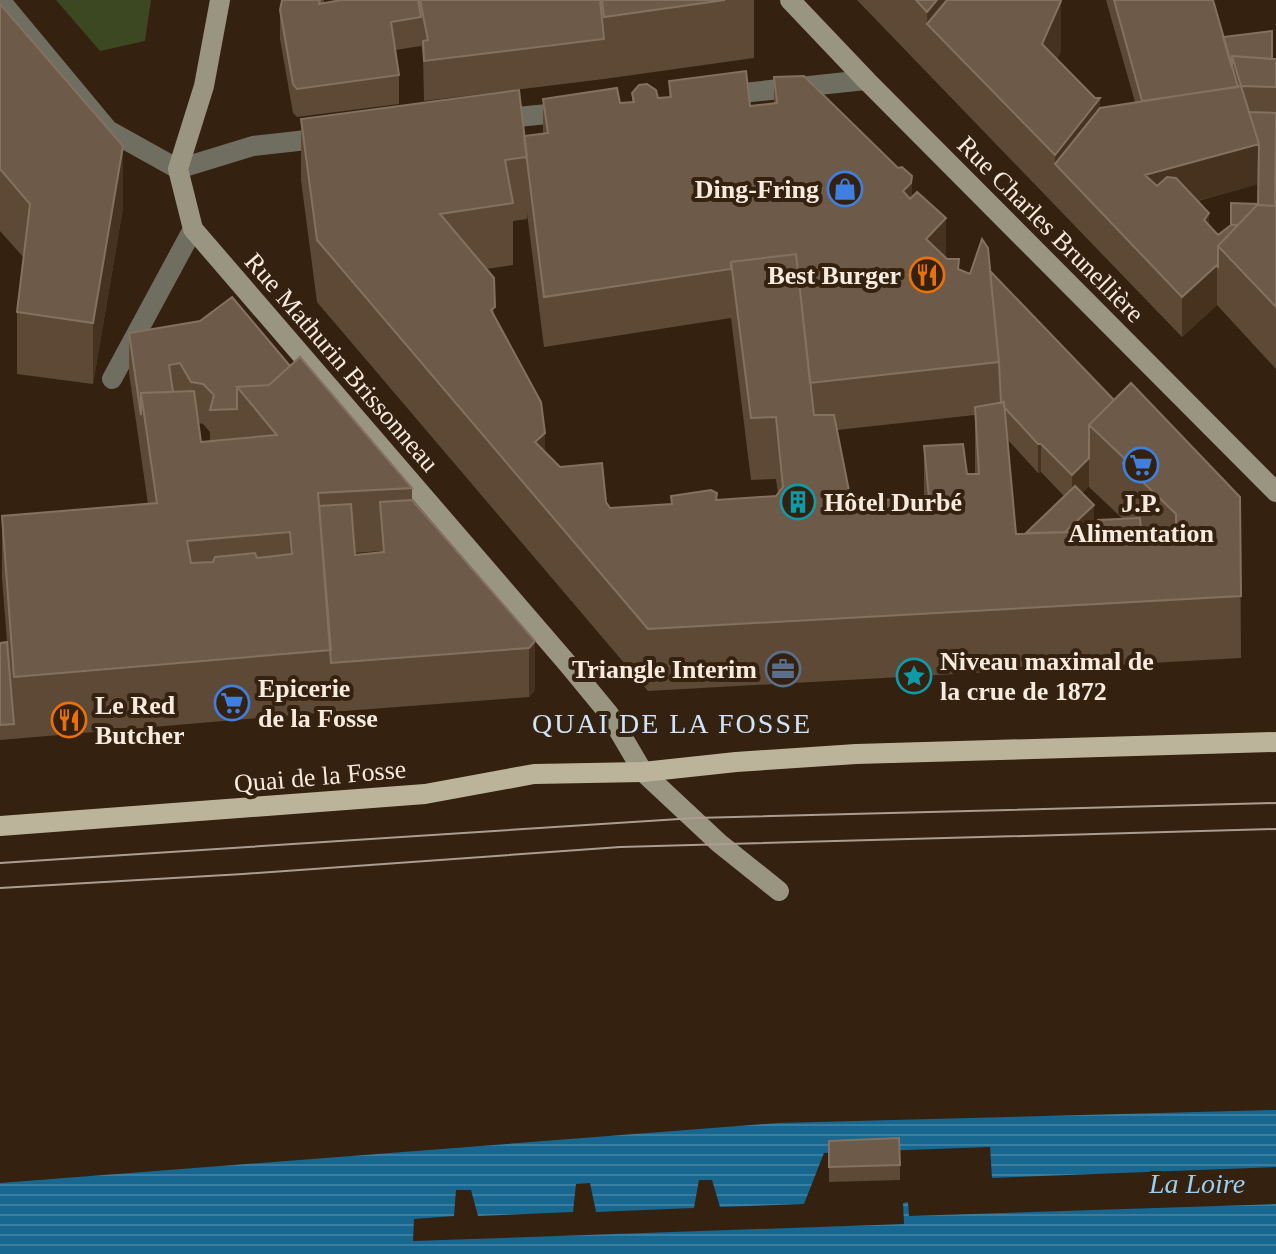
<svg xmlns="http://www.w3.org/2000/svg" width="1276" height="1254" viewBox="0 0 1276 1254" font-family="'Times New Roman',serif">
<style>
.green{fill:#3c4821}
.water{fill:url(#water-rules)}
.pier{fill:#34210f}
.lines{fill:none;stroke-linecap:round;stroke-linejoin:round}
.service{stroke:#706d61;stroke-width:20}
.minor{stroke:#706d61;stroke-width:20}
.secondary{stroke:#9a9581;stroke-width:20}
.primary{stroke:#bbb49b;stroke-width:20}
.tram{stroke:#ac9d8f;stroke-width:2}
.wall{fill:#5e4937;fill-rule:evenodd}
.shaded-wall{fill:#46321f}
.building{fill:#6e5a49;stroke:#847160;stroke-width:2;fill-rule:evenodd}
.labels{text-anchor:middle;stroke-width:8;stroke-linejoin:round;paint-order:stroke}
.poi-label{font-size:26px;font-weight:bold;fill:#f7eadf;stroke:#34210f;text-anchor:start}
.street-label{font-size:26px;fill:#f7eadf;stroke:#34210f}
.neighbourhood-label{font-size:28px;letter-spacing:2px;fill:#cce5fb;stroke:#34210f}
.water-label{font-size:28px;font-style:italic;fill:#97cef3;stroke:#34210f}
</style>
<defs>
<pattern id="water-rules" width="6" height="5" patternUnits="userSpaceOnUse" patternTransform="scale(2)"><rect width="6" height="5" fill="#186791"/><path d="M0 2.5h6" fill="none" stroke="#3a7da0"/></pattern>
</defs>
<rect width="100%" height="100%" fill="#34210f"/>
<path class="green" d="M 56,0 L 151,0 L 145,41 L 100,51 Z"/>
<path class="water" d="M 1276,1110 L 1276,1254 L 0,1254 L 0,1183 L 778,1123 Z"/>
<path class="pier" d="M 990,1147 L 992,1178 L 1276,1167 L 1276,1204 L 909,1216 L 908,1202 L 903,1203 L 904,1224 L 413,1241 L 414,1219 L 454,1216 L 456,1190 L 471,1190 L 478,1216 L 573,1212 L 576,1184 L 590,1183 L 596,1212 L 694,1208 L 699,1180 L 712,1180 L 720,1207 L 804,1204 L 824,1153 Z"/>
<g class="lines">
<path class="service" d="M 112,379 L 193,229"/>
<path class="minor" d="M 0,0 L 108,130 L 178,169 L 253,146 L 325,138
M 723,95 L 866,80
M 496,119 L 568,112"/>
<path class="secondary" d="M 220,0 L 204,86 L 178,169 L 193,229 L 567,663 L 609,714 L 643,772 L 719,843 L 779,891
M 790,0 L 866,80 L 1276,492"/>
<path class="primary" d="M 0,826 L 425,794 L 534,774 L 643,772 L 736,762 L 856,754 L 1276,742"/>
<path class="tram" d="M 0,863 L 695,818 L 1276,803
M 0,888 L 243,874 L 620,847 L 1276,829"/>
</g>
<path class="wall" d="M 282,0 L 324,0 L 324,3 L 341,0 L 754,0 L 754,58 L 604,79 L 424,101 L 423,56 L 421,43 L 421,46 L 395,50 L 399,75 L 399,104 L 297,117 L 293,113 L 280,39 L 280,10 Z
M 857,0 L 1060,0 L 1061,51 L 1057,59 L 1100,108 L 1135,102 L 1106,0 L 1213,0 L 1223,37 L 1272,59 L 1276,59 L 1276,369 L 1217,305 L 1182,337 ZM 1258,184 L 1258,204 L 1218,235 L 1209,226 L 1198,201 Z
M 0,4 L 123,208 L 93,384 L 17,374 L 17,312 L 24,258 L 0,231 Z
M 774,77 L 912,197 L 946,258 L 959,270 L 970,274 L 990,271 L 1114,400 L 1240,497 L 1241,658 L 648,691 L 317,302 L 301,180 L 301,119 L 524,136 L 543,133 L 543,99 L 620,103 L 632,102 L 632,93 L 658,98 L 669,97 L 669,81 L 750,106 L 774,103 ZM 527,213 L 544,347 L 731,318 L 751,480 L 776,479 L 778,494 L 776,496 L 717,500 L 671,496 L 671,504 L 610,508 L 606,502 L 560,467 L 545,452 L 495,318 L 486,269 L 513,265 L 513,221 L 527,219 ZM 975,415 L 975,474 L 967,474 L 924,446 L 924,499 L 851,501 L 837,430 ZM 1007,439 L 1038,473 L 1041,472 L 1064,496 L 1026,533 L 1016,534 ZM 1089,486 L 1089,487 L 1123,519 L 1098,520 L 1098,531 L 1082,532 L 1094,520 L 1082,493 Z
M 129,333 L 290,366 L 412,488 L 412,500 L 535,641 L 535,690 L 529,697 L 331,712 L 0,740 L 0,643 L 7,642 L 2,578 L 2,516 L 148,504 L 129,373 ZM 199,423 L 203,424 L 210,432 L 210,441 L 201,442 ZM 380,551 L 380,553 L 355,555 L 355,553 Z
M 829,1141 L 900,1165 L 900,1180 L 829,1182 Z"/>
<path class="shaded-wall" d="M 937,0 L 987,0 L 927,24 L 927,12 Z
M 1061,1 L 1061,51 L 1042,93 L 1042,44 Z
M 1100,98 L 1100,148 L 1055,164 L 1055,155 Z
M 1259,144 L 1259,184 L 1145,215 L 1145,175 Z
M 123,146 L 123,208 L 93,384 L 93,323 Z
M 912,176 L 912,225 L 903,191 Z
M 1209,213 L 1209,254 L 1204,220 Z
M 946,218 L 946,268 L 926,239 Z
M 1217,265 L 1217,305 L 1182,337 L 1182,297 Z
M 545,433 L 545,494 L 535,442 Z
M 1038,444 L 1041,444 L 1041,472 L 1038,473 Z
M 1089,458 L 1089,486 L 1072,504 L 1072,475 Z
M 1094,505 L 1094,520 L 1042,568 L 1042,553 Z
M 535,641 L 535,690 L 529,697 L 529,648 Z"/>
<path class="building" d="M 282,0 L 320,0 L 319,4 L 341,0 L 418,0 L 421,17 L 391,22 L 399,75 L 297,89 L 293,84 L 280,10 Z
M 420,0 L 600,0 L 604,39 L 424,61 L 423,41 L 428,40 Z
M 602,0 L 725,0 L 604,17 Z
M 916,0 L 937,0 L 927,12 Z
M 947,0 L 1060,0 L 1061,1 L 1042,44 L 1095,98 L 1100,98 L 1055,155 L 927,24 Z
M 1114,0 L 1213,0 L 1238,87 L 1142,101 Z
M 0,4 L 123,146 L 93,323 L 17,312 L 30,204 L 0,169 Z
M 1272,31 L 1272,59 L 1232,56 L 1232,68 L 1223,37 Z
M 1232,56 L 1276,59 L 1276,87 L 1241,86 L 1259,144 L 1145,175 L 1157,186 L 1167,177 L 1176,178 L 1209,213 L 1204,220 L 1218,235 L 1231,225 L 1238,225 L 1218,246 L 1218,268 L 1217,265 L 1182,297 L 1055,164 L 1100,108 L 1241,86 Z
M 746,71 L 750,106 L 777,103 L 774,77 L 804,76 L 898,168 L 902,167 L 912,176 L 911,183 L 903,191 L 910,199 L 917,192 L 946,218 L 926,239 L 947,259 L 959,259 L 958,269 L 970,274 L 982,239 L 988,248 L 999,362 L 810,383 L 796,254 L 731,262 L 731,269 L 544,297 L 524,136 L 548,133 L 543,99 L 617,88 L 620,103 L 634,102 L 632,93 L 639,85 L 647,84 L 656,90 L 658,98 L 671,97 L 669,81 Z
M 519,90 L 527,157 L 505,160 L 513,203 L 440,214 L 494,278 L 495,307 L 491,310 L 541,402 L 545,433 L 535,442 L 560,467 L 602,463 L 606,502 L 610,508 L 672,504 L 671,496 L 711,490 L 717,493 L 716,500 L 776,496 L 783,487 L 776,417 L 751,418 L 731,262 L 796,254 L 814,415 L 834,415 L 851,501 L 929,498 L 924,446 L 963,444 L 967,474 L 979,474 L 975,407 L 1004,402 L 1016,534 L 1099,531 L 1098,520 L 1140,518 L 1141,530 L 1176,528 L 1176,514 L 1123,463 L 1125,459 L 1089,425 L 1131,383 L 1240,497 L 1241,596 L 648,629 L 317,240 L 301,119 Z
M 1249,112 L 1276,113 L 1275,206 L 1257,205 L 1238,225 L 1231,225 L 1231,203 L 1258,204 L 1259,144 Z
M 1257,205 L 1276,206 L 1276,307 L 1218,246 Z
M 990,271 L 1114,400 L 1089,425 L 1089,458 L 1072,475 L 1041,444 L 1038,444 L 1004,407 L 1004,402 L 1001,403 L 999,362 Z
M 232,297 L 290,366 L 269,385 L 237,387 L 237,409 L 210,410 L 214,395 L 203,384 L 191,382 L 180,363 L 169,365 L 173,392 L 141,393 L 141,415 L 129,333 L 200,321 Z
M 300,357 L 412,488 L 318,493 L 331,650 L 14,677 L 2,516 L 157,503 L 141,393 L 194,391 L 201,442 L 277,435 L 237,387 L 269,385 ZM 290,532 L 292,554 L 257,558 L 255,553 L 215,557 L 213,562 L 191,563 L 187,541 Z
M 1075,486 L 1094,505 L 1065,532 L 1026,533 Z
M 412,500 L 535,641 L 529,648 L 331,663 L 319,506 L 351,504 L 355,555 L 384,552 L 380,502 Z
M 7,642 L 14,724 L 0,725 L 0,643 Z
M 899,1138 L 900,1165 L 829,1167 L 829,1141 Z"/>
<defs>
<g id="shop-ring" transform="scale(1.8)"><circle r="9.5" fill="#34210f" stroke="#3f7fe0" stroke-width="1.5"/><path d="M-5-2.5h2.3a2.7 3.5 0 0 1 5.4 0H5L5.5 6h-11ZM-1.5-2.5h3a1.5 2.3 0 0 0-3 0Z" fill="#3f7fe0"/></g>
<g id="restaurant-ring" transform="scale(1.8)"><circle r="9.5" fill="#34210f" stroke="#e8710a" stroke-width="1.5"/><path d="M-5-6h1v4h1v-4h1v4h1v-4h1v5L-1.5 .5V6h-2V.5L-5-1ZM5-6V6H3V1.5H1.5Q1.5-4 5-6Z" fill="#e8710a"/></g>
<g id="supermarket-ring" transform="scale(1.8)"><circle r="9.5" fill="#34210f" stroke="#3f7fe0" stroke-width="1.5"/><path d="M-6-5.5h2.5l.6 2H6L4.5 2H-2.5L-4.4-4H-6ZM-1.5 3.2a1.3 1.3 0 1 0 .1 0ZM3 3.2a1.3 1.3 0 1 0 .1 0Z" fill="#3f7fe0"/></g>
<g id="building-ring" transform="scale(1.8)"><circle r="9.5" fill="#34210f" stroke="#0f9aa8" stroke-width="1.5"/><path d="M-4-6H4V6H1V3H-1V6H-4ZM-2.5-4.3h1.7v1.8h-1.7ZM.8-4.3h1.7v1.8H.8ZM-2.5-1h1.7V.8h-1.7ZM.8-1h1.7V.8H.8Z" fill="#0f9aa8"/></g>
<g id="office-ring" transform="scale(1.8)"><circle r="9.5" fill="#34210f" stroke="#5c6f8a" stroke-width="1.5"/><path d="M-6-3h4V-5.5h4V-3h4V5H-6ZM-1-4.5V-3h2v-1.5ZM-6 0V1H6V0Z" fill="#5c6f8a"/></g>
<g id="sight-ring" transform="scale(1.8)"><circle r="9.5" fill="#34210f" stroke="#0f9aa8" stroke-width="1.5"/><path d="M0-6L1.8-2.2L6-1.7L2.9 1.2L3.7 5.4L0 3.3L-3.7 5.4L-2.9 1.2L-6-1.7L-1.8-2.2Z" fill="#0f9aa8"/></g>
</defs>
<g fill-rule="evenodd">
<use href="#shop-ring" x="845" y="189"/>
<use href="#restaurant-ring" x="927" y="275"/>
<use href="#supermarket-ring" x="1141" y="465"/>
<use href="#building-ring" x="798" y="502"/>
<use href="#office-ring" x="783" y="669"/>
<use href="#sight-ring" x="914" y="676"/>
<use href="#supermarket-ring" x="232" y="703"/>
<use href="#restaurant-ring" x="69" y="720"/>
</g>
<g class="labels">
<g class="poi-label">
<text x="819" y="198" text-anchor="end">Ding-Fring</text>
<text x="901" y="284" text-anchor="end">Best Burger</text>
<text x="824" y="511">Hôtel Durbé</text>
<text x="1141" y="512" text-anchor="middle">J.P.<tspan x="1141" dy="30">Alimentation</tspan></text>
<text x="940" y="670">Niveau maximal de<tspan x="940" dy="30">la crue de 1872</tspan></text>
<text x="757" y="678" text-anchor="end">Triangle Interim</text>
<text x="258" y="697">Epicerie<tspan x="258" dy="30">de la Fosse</tspan></text>
<text x="95" y="714">Le Red<tspan x="95" dy="30">Butcher</tspan></text>
</g>
<g class="street-label">
<text transform="translate(1051 229) rotate(45)" y="9">Rue Charles Brunellière</text>
<text transform="translate(342 362) rotate(49)" y="9">Rue Mathurin Brissonneau</text>
<text transform="translate(320 776) rotate(-5)" y="9">Quai de la Fosse</text>
</g>
<g class="neighbourhood-label">
<text x="672" y="733">QUAI DE LA FOSSE</text>
</g>
<g class="water-label">
<text x="1197" y="1193">La Loire</text>
</g>
</g>
</svg>
